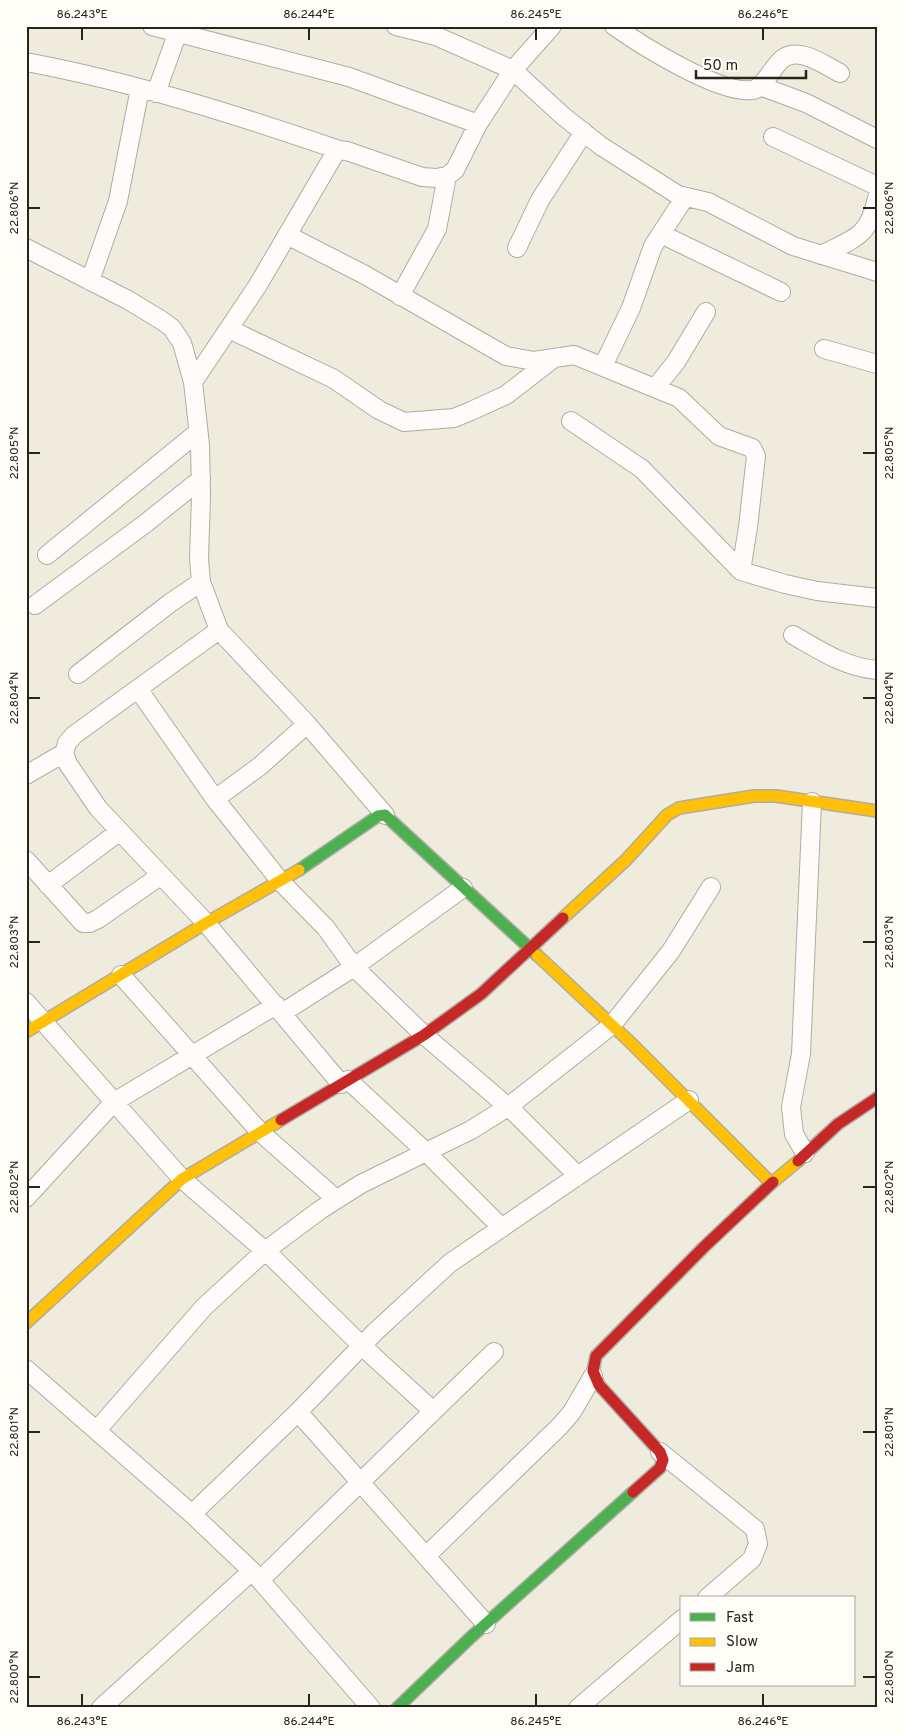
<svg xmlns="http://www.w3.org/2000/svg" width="903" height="1734" viewBox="0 0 903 1734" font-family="Overpass,sans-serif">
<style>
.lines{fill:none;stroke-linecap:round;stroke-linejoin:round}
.street-casing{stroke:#afaca1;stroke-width:20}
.fast-casing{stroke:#afaca1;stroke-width:14}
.slow-casing{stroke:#afaca1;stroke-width:14}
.jam-casing{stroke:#afaca1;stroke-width:14}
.street{stroke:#fdfcfa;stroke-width:18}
.fast{stroke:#4caf50;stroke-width:11}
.slow{stroke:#ffc107;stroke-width:11}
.jam{stroke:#c62828;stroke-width:11}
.ticks{fill:none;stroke:#27251b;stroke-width:2}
.neatline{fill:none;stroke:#27251b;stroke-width:2}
.ticks-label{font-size:12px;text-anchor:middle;fill:#27251b}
</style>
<rect width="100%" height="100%" fill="#efecdd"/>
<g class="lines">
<g class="street-casing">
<path id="street" d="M 152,26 L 349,77 L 478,124
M 396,26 L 436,36 L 513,70 L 563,116 L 601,146 L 678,195 L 708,202 L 793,246 L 877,272
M 614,26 C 641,45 719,94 751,90 C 758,90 762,84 766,79 C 771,73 775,66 780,61 C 797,44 824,65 840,73
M 26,62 C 133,82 237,115 339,150
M 760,86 L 806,103 L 877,139
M 156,93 L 180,26
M 773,137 L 877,186
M 661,234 L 781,292
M 287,235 L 365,275 L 506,356 L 534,361 L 574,355 L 679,398 L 719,436 L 752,448 L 756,456 L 748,527 L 741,571
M 26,248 L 128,300 L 161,320 L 172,328 L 182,343 L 193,382 L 200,445 L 201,496 L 199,559 L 201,582 L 219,630 L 307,724 L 385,815
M 517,248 L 540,200 L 584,132
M 821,255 C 855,238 869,237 877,198
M 90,281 L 118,201 L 140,88
M 400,296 L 437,229 L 447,176
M 229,329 L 334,379 L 379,410 L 404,422 L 454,418 L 471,411 L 506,395 L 554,358
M 824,349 L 877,364
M 603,366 L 631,308 L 653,246 L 685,197
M 193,382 L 258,285 L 334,155 L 339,150 L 347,151 L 422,177 L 436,178 L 447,176 L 455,170 L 478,124 L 513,70 L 552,26
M 655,388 L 676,362 L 706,312
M 571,421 L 642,469 L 741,571 L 785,584 L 817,591 L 877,598
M 47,555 L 198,432
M 35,605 L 146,523 L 201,479
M 219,630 L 74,735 L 67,743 L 64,753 L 68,764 L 98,808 L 206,923 L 341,1084
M 793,635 C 821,651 844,667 877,670
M 78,674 L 170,603 L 201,582
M 138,689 L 215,799 L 281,882 L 326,928 L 354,967 L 424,1035 L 515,1113 L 578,1176
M 26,775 L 64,753
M 215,799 L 260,766 L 307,724
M 26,860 L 83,923 L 90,923 L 98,919 L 160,876
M 48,885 L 120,831
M 121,975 L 260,1132 L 336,1199
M 26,1002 L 182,1179 L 271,1256 L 362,1346 L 433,1411
M 282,1013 L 354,967 L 463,888
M 348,1080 L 426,1152 L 502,1228
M 805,1153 L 794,1134 L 791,1107 L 801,1054 L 812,802
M 26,1198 L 114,1102 L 276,1005
M 26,1369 L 192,1514 L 252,1571 L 371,1708
M 298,1412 L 486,1624
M 97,1430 L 204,1307 L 265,1251 L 320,1210 L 361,1184 L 471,1130 L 508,1107 L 612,1025 L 671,951 L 711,887
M 660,1452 L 755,1529 L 758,1544 L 752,1559 L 707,1598
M 192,1514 L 298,1412 L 375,1332 L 450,1263 L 689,1100
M 426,1556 L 560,1426 L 572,1412 L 593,1376
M 260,1580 L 494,1352
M 101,1708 L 252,1571
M 578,1708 L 682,1619"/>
</g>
<g class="fast-casing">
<path id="fast" d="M 299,870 L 378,816 L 385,815 L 537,955
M 397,1708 L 470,1638 L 633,1492"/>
</g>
<g class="slow-casing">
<path id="slow" d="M 563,918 L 626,860 L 667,815 L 679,808 L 754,796 L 776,796 L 877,811
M 537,955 L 630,1042 L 768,1180 L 773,1182 L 798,1161
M 26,1032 L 206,923 L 299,870
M 26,1323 L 182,1179 L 281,1120"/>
</g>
<g class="jam-casing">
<path id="jam" d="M 281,1120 L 424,1035 L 481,994 L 563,918
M 798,1161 L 838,1124 L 877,1098
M 633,1492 L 660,1468 L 663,1460 L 660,1452 L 599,1385 L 593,1371 L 596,1356 L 704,1247 L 773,1182"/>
</g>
<use href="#street" class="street"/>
<use href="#fast" class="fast"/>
<use href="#slow" class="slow"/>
<use href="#jam" class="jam"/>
</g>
<path class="ticks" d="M 82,28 L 82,40M 309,28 L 309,40M 536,28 L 536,40M 763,28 L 763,40M 28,208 L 40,208M 863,208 L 876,208M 28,453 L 40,453M 863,453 L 876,453M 28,698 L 40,698M 863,698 L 876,698M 28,942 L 40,942M 863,942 L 876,942M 28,1187 L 40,1187M 863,1187 L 876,1187M 28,1432 L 40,1432M 863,1432 L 876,1432M 28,1677 L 40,1677M 863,1677 L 876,1677M 82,1694 L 82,1706M 309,1694 L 309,1706M 536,1694 L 536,1706M 763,1694 L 763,1706"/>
<rect width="903" height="1734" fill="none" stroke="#fefdf8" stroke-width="55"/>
<rect x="680" y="1596" width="175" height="90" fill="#fefdf8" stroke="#a8a7a0"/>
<rect x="690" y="1613" width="25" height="8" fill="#4caf50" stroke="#a8a7a0"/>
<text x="726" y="1622" font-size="15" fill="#27251b">Fast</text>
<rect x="690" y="1638" width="25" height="8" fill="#ffc107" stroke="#a8a7a0"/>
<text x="726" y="1646" font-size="15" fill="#27251b">Slow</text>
<rect x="690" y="1663" width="25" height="8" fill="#c62828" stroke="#a8a7a0"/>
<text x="726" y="1672" font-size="15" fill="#27251b">Jam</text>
<path d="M696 70v8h110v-8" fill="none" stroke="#27251b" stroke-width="2.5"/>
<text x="703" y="70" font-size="15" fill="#27251b" stroke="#fefdf8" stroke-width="4" paint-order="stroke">50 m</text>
<rect x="28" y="28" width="848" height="1678" class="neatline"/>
<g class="ticks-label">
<text x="82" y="18">86.243°E</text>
<text x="309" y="18">86.244°E</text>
<text x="536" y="18">86.245°E</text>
<text x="763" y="18">86.246°E</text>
<text transform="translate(14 208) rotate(-90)" y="4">22.806°N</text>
<text transform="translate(889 208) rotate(-90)" y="4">22.806°N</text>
<text transform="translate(14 453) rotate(-90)" y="4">22.805°N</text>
<text transform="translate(889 453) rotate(-90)" y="4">22.805°N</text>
<text transform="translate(14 698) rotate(-90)" y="4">22.804°N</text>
<text transform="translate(889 698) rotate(-90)" y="4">22.804°N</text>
<text transform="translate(14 942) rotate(-90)" y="4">22.803°N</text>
<text transform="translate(889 942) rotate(-90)" y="4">22.803°N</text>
<text transform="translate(14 1187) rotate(-90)" y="4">22.802°N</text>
<text transform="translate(889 1187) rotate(-90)" y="4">22.802°N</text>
<text transform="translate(14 1432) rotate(-90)" y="4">22.801°N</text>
<text transform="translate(889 1432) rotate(-90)" y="4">22.801°N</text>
<text transform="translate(14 1677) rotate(-90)" y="4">22.800°N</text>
<text transform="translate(889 1677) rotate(-90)" y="4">22.800°N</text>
<text x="82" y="1725">86.243°E</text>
<text x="309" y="1725">86.244°E</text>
<text x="536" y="1725">86.245°E</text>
<text x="763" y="1725">86.246°E</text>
</g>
</svg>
